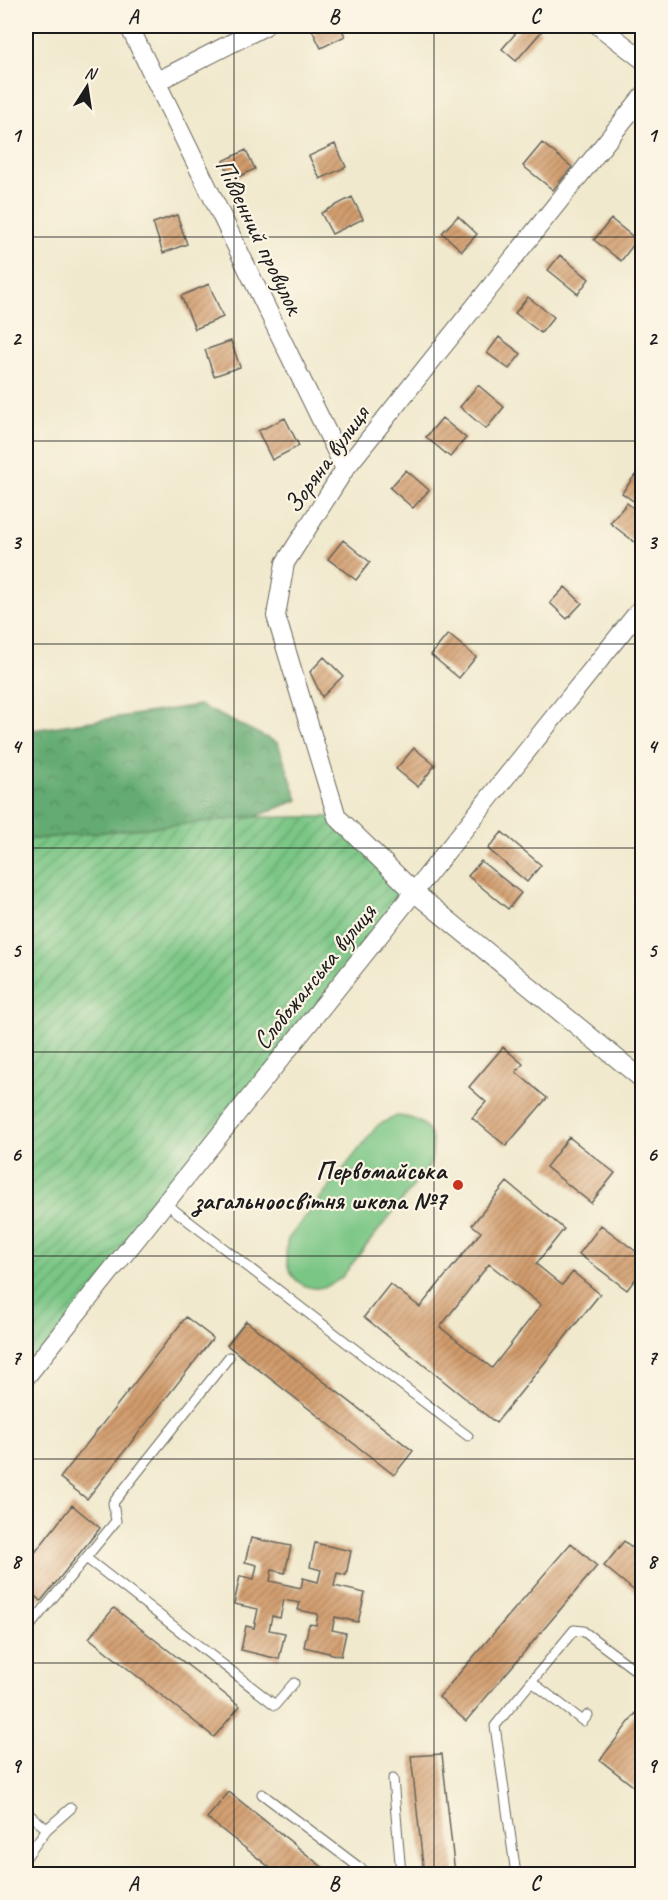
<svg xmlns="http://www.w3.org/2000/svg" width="668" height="1900" viewBox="0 0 668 1900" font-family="Caveat,sans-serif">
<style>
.forest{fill:url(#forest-crowns);stroke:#406447;stroke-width:1.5}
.park{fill:#7ac685;stroke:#4b7150;stroke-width:1.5}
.garden{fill:url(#garden-furrows);stroke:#4b7150;stroke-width:1.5}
.building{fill:url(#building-hatch);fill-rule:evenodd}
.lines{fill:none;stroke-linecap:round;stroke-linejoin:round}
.lane-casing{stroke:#66645a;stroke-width:11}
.street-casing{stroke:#66645a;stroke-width:20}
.lane{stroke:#fff;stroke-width:9}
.street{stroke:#fff;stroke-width:18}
.grid{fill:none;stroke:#1c1c1c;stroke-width:1.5;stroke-opacity:0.55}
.poi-dot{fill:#c8321e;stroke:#fcf5e5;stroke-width:2}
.labels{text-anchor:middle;stroke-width:4.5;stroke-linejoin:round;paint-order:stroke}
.street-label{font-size:26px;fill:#1c1c1c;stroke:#fcf5e5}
.poi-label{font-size:26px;font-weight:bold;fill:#1c1c1c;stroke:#fcf5e5;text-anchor:end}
.neatline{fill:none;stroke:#1c1c1c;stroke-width:2}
.grid-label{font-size:20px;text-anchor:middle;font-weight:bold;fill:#1c1c1c}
</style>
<defs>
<pattern id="forest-crowns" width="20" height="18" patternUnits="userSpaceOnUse" patternTransform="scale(1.5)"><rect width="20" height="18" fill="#63ab72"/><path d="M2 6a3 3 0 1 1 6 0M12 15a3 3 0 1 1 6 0" fill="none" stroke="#518a5d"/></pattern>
<pattern id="garden-furrows" width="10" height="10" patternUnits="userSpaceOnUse" patternTransform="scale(1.5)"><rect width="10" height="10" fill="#7ac685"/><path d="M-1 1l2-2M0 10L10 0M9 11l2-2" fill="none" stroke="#63a06c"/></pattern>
<pattern id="building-hatch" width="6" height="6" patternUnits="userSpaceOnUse" patternTransform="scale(1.5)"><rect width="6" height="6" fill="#d19b6c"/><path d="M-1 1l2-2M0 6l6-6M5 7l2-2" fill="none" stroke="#a97e58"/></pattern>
</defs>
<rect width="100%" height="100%" fill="#fcf5e5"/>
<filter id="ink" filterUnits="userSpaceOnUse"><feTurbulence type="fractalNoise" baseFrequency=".0167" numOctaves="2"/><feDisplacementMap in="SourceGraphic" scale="12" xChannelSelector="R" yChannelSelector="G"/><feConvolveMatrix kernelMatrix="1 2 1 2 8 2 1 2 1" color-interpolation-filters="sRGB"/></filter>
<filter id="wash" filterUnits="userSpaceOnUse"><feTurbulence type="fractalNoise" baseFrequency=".008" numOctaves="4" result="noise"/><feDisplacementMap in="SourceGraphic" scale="24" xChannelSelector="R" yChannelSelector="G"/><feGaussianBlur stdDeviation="1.35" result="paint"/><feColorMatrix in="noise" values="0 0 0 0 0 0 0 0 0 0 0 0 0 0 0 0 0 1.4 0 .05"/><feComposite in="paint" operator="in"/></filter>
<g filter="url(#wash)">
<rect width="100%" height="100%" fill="#f0e9cd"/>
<path class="forest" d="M 199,705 L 278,743 L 298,800 L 255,817 L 26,840 L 26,731 Z"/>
<path class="park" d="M 397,1116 C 428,1118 438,1136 430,1165 L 341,1278 C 308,1304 278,1275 288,1239 L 378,1125 Z"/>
<path class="garden" d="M 255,817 L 337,817 L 414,892 L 26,1377 L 26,840 Z"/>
<g id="blocks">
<path class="building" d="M 310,26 L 340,26 L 345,36 L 321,48 Z
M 522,26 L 533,26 L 541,32 L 516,61 L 502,49 Z
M 542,143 L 572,167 L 553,190 L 523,166 Z
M 335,144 L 346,167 L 320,179 L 309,156 Z
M 246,150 L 255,169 L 232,180 L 223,161 Z
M 352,197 L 363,219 L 332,234 L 321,213 Z
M 177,215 L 187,244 L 163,253 L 153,223 Z
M 458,216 L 477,234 L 462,251 L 442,233 Z
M 611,219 L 637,240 L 621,261 L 594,240 Z
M 560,255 L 589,279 L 578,294 L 548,270 Z
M 209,284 L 223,317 L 195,329 L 181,296 Z
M 528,297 L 554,317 L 541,333 L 515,313 Z
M 499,337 L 521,354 L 509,369 L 487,353 Z
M 231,341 L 240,367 L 214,376 L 205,350 Z
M 478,385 L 504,407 L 486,429 L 460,407 Z
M 285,418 L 299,446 L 272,460 L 258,431 Z
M 442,418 L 466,438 L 450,457 L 426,437 Z
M 406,470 L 429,490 L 413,508 L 390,488 Z
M 635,475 L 642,481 L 642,507 L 622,493 Z
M 627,503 L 642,515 L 642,537 L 637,544 L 610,523 Z
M 343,540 L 370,562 L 356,580 L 328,559 Z
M 565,587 L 582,603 L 567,619 L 550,603 Z
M 448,634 L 476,657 L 459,678 L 431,655 Z
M 324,657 L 343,676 L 322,697 L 310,672 Z
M 414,748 L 435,765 L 418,787 L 396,769 Z
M 502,832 L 541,865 L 527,882 L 488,849 Z
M 481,861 L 521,893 L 508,909 L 468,876 Z
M 503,1047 L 523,1064 L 516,1072 L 547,1098 L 506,1146 L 472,1118 L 486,1102 L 469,1087 Z
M 569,1137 L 615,1173 L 591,1203 L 546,1167 Z
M 507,1182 L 564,1229 L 536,1264 L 562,1285 L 573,1272 L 600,1294 L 496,1423 L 364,1317 L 390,1284 L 420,1307 L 481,1232 L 472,1225 ZM 489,1264 L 541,1305 L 492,1368 L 440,1327 Z
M 601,1225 L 642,1256 L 642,1270 L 627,1290 L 579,1254 Z
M 186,1317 L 213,1338 L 87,1499 L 60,1478 Z
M 246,1321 L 413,1451 L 394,1475 L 227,1345 Z
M 72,1505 L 100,1528 L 41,1601 L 26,1589 L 26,1564 Z
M 251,1538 L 291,1546 L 285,1573 L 272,1570 L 270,1581 L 301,1588 L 303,1578 L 318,1582 L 321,1570 L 310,1567 L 315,1543 L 351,1551 L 346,1575 L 337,1573 L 334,1586 L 365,1593 L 358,1622 L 335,1617 L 332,1630 L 346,1633 L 341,1656 L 304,1647 L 309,1624 L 316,1625 L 318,1614 L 298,1610 L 300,1603 L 284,1600 L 280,1618 L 272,1616 L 269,1630 L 285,1633 L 279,1659 L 241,1650 L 246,1626 L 254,1628 L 258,1609 L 234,1604 L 240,1576 L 254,1579 L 257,1565 L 245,1562 Z
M 624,1541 L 642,1555 L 642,1597 L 604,1566 Z
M 571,1543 L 597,1566 L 466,1721 L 439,1697 Z
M 114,1608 L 240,1706 L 214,1737 L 89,1638 Z
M 636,1713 L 642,1718 L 642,1793 L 600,1760 Z
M 442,1754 L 455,1874 L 424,1874 L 411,1756 Z
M 229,1792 L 331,1874 L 278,1874 L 207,1818 Z"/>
</g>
</g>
<g filter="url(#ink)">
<use href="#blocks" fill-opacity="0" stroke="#66645a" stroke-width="1.5"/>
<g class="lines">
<g class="lane-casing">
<path id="lane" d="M 165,1203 L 468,1436
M 86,1558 L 275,1705 L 294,1683
M 26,1603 L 30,1607 L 34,1621 L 26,1631
M 34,1621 L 116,1521 L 113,1503 L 229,1357
M 532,1682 L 583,1721 L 588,1715
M 393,1779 L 401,1874
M 262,1794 L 368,1874
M 26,1812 L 47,1829
M 26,1857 L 47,1829 L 71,1808
M 516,1874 L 495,1726 L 574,1630 L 583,1631 L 642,1675"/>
</g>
<g class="street-casing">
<path id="street" d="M 129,26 L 345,469
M 599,26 L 642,59
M 156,82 L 265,26
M 642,97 L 345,469 L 285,563 L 276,616 L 337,817 L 414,892 L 642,1079
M 26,1377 L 642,607"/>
</g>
<use href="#lane" class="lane"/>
<use href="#street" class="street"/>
</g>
</g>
<path class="grid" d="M 234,26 L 234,1874M 434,26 L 434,1874M 26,237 L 642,237M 26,441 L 642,441M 26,644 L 642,644M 26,848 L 642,848M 26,1052 L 642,1052M 26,1256 L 642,1256M 26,1459 L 642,1459M 26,1663 L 642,1663"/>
<circle class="poi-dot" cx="458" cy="1185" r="6"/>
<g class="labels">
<g class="street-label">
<text transform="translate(260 236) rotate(64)" y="9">Південний провулок</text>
<text transform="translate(326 459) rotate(-54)" y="9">Зоряна вулиця</text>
<text transform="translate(314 976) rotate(-51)" y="9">Слобожанська вулиця</text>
</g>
<g class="poi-label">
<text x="446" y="1179">Первомайська<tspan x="446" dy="30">загальноосвітня школа №7</tspan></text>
</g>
</g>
<rect width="668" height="1900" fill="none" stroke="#fcf5e5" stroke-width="66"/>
<g transform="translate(87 87) rotate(12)" stroke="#fcf5e5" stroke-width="4.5" paint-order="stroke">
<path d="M0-4.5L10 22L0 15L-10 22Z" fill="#1c1c1c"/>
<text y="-9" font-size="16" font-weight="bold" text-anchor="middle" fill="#1c1c1c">N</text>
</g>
<rect x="33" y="33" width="602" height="1834" class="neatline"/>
<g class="grid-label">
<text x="133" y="23">A</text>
<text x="334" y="23">B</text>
<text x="535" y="23">C</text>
<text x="16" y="142">1</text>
<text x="652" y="142">1</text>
<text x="16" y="345">2</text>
<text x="652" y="345">2</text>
<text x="16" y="549">3</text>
<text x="652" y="549">3</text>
<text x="16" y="753">4</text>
<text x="652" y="753">4</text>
<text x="16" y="957">5</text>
<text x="652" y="957">5</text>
<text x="16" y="1161">6</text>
<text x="652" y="1161">6</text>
<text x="16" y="1364">7</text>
<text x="652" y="1364">7</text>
<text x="16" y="1568">8</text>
<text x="652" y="1568">8</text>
<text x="16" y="1772">9</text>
<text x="652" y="1772">9</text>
<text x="133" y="1890">A</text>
<text x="334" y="1890">B</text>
<text x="535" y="1890">C</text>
</g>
</svg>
